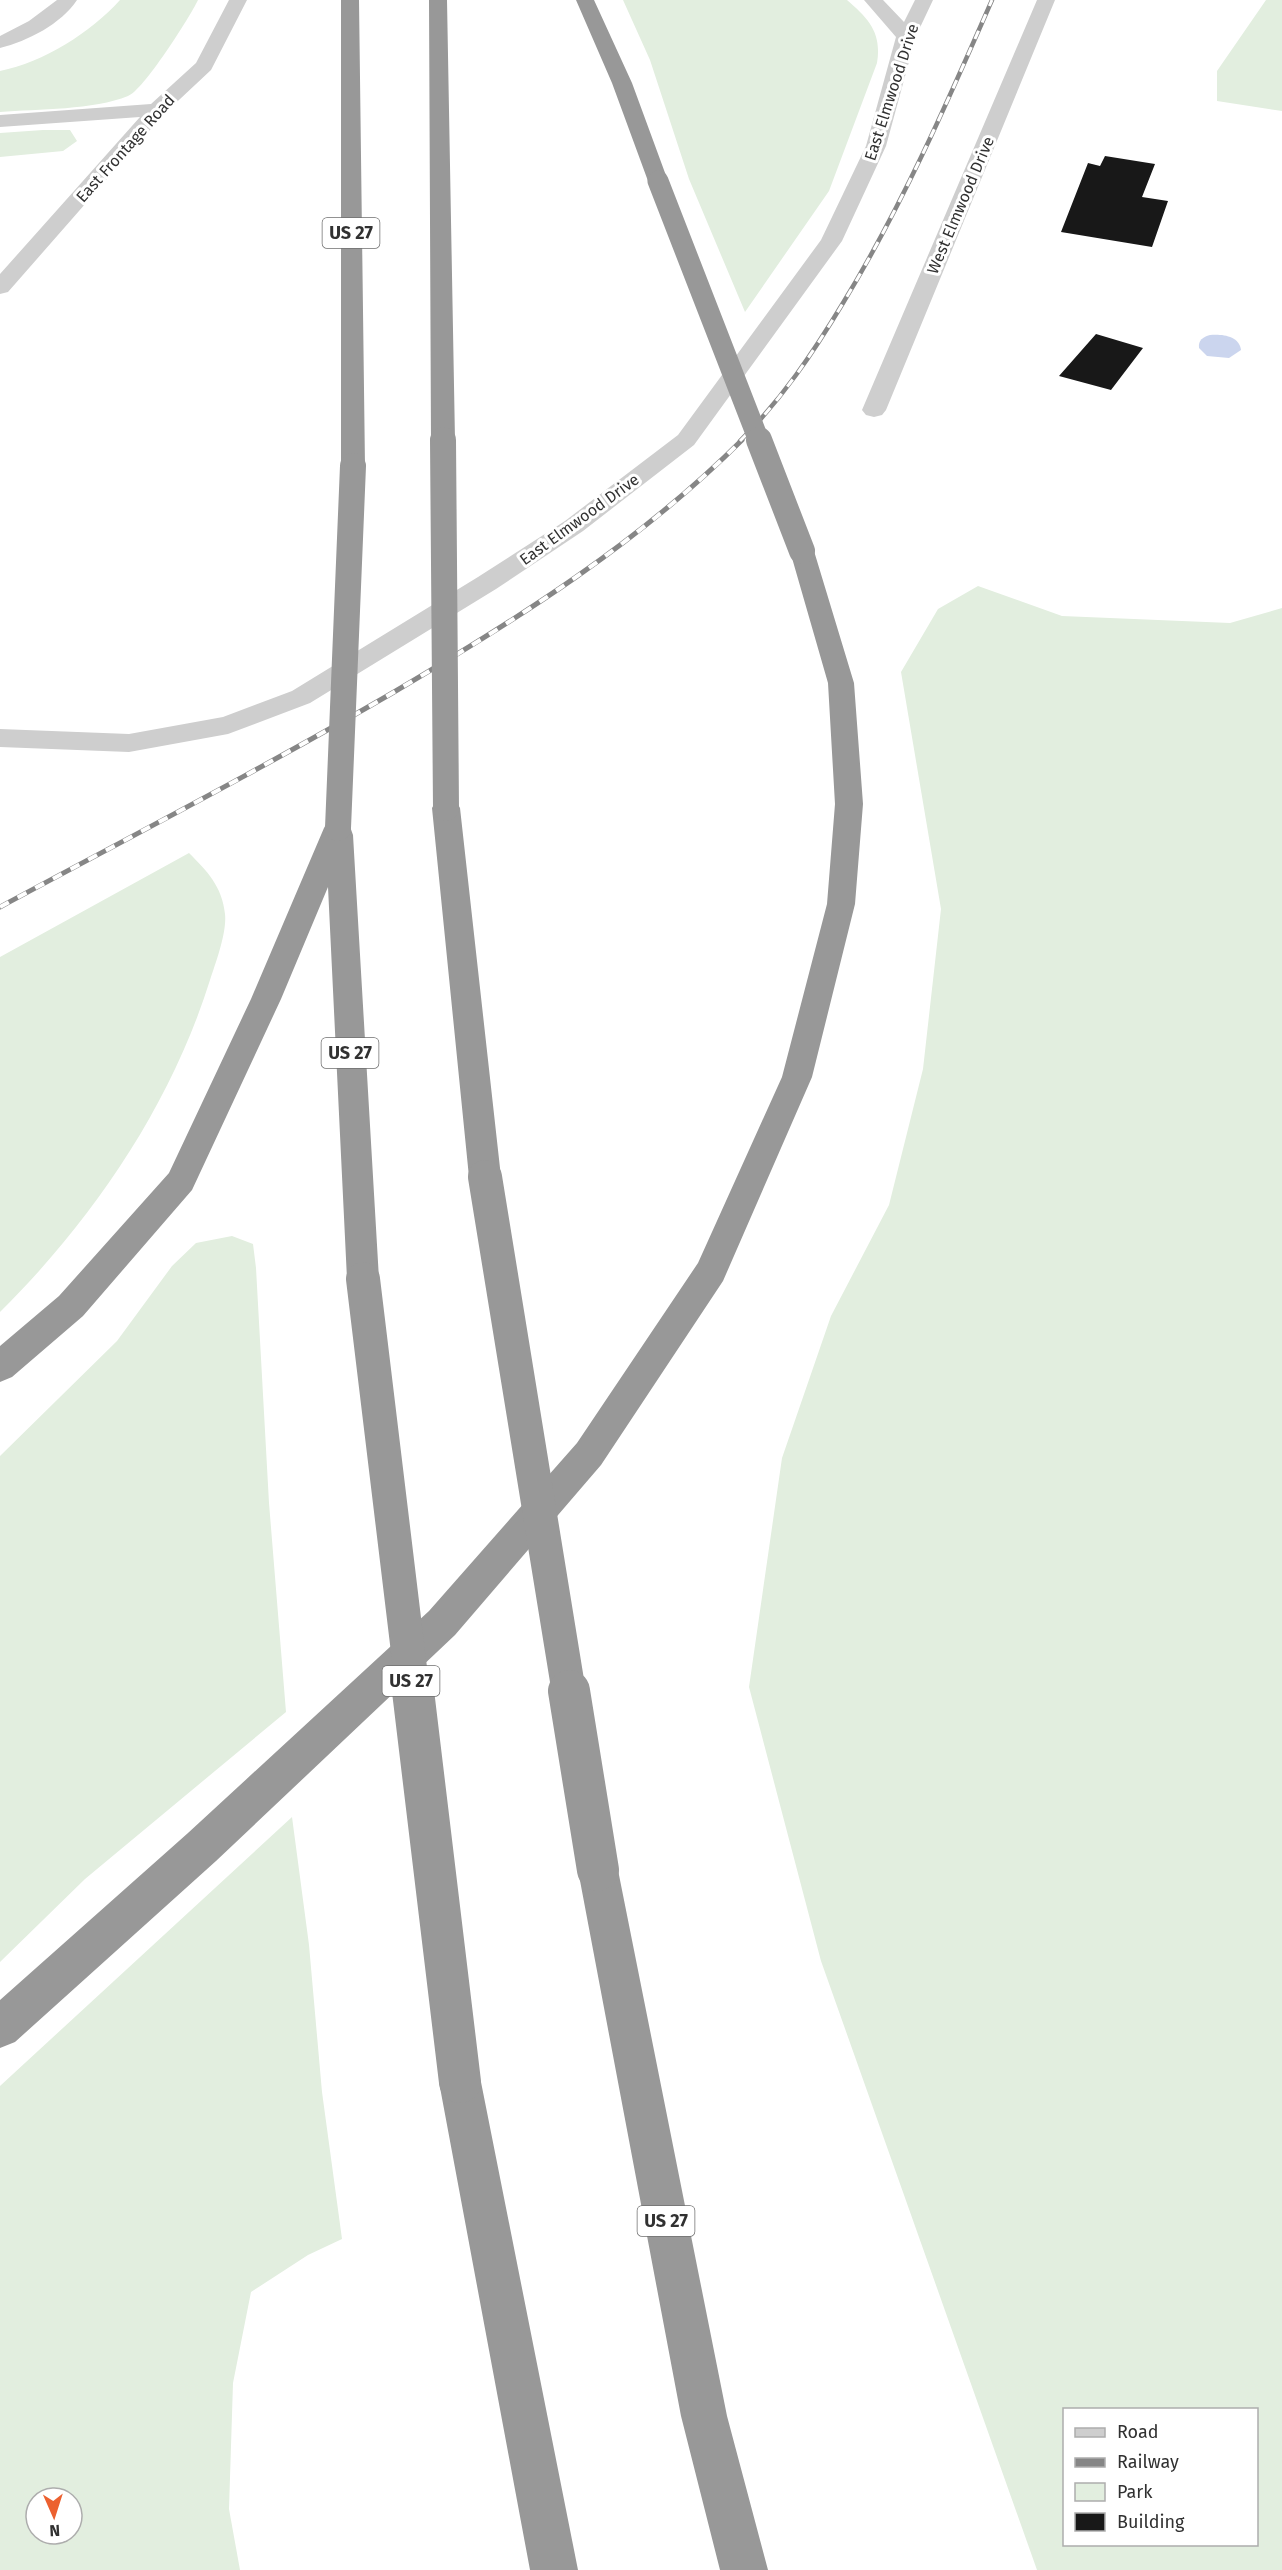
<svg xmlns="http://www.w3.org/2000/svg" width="1282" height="2570" viewBox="0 0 1282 2570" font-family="'Fira Sans',sans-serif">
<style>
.green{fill:#e2eedf;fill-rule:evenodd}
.water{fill:#cbd5ee}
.building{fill:#181818}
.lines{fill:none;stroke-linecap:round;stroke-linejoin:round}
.minor{fill:#cecece;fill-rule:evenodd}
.highway{fill:#989898;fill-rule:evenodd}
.rail-far1-casing{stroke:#868686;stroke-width:4.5}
.rail-casing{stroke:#868686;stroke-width:5}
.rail-far1{stroke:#fff;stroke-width:3;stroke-dasharray:9;stroke-linecap:butt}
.rail{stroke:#fff;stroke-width:4;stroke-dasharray:10;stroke-linecap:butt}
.highway-bridge-far3{stroke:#989898;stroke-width:21}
.highway-bridge-far2{stroke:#989898;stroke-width:26}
.highway-bridge-far1{stroke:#989898;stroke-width:34}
.highway-bridge{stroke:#989898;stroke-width:42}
.labels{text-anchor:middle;stroke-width:6;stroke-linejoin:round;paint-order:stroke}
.far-street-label{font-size:16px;fill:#313131;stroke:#fff}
.shield{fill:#fff;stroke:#6f6f6f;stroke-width:1.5}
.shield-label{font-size:18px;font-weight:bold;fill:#313131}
</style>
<rect width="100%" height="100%" fill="#fff"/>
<path class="green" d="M 120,0 L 198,0 C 190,17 143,91 128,96 C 94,110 38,109 0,112 L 0,71 C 44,62 90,33 120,0 Z
M 623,0 L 847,0 C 869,19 882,33 877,63 L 829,191 L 745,312 L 689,179 L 650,60 Z
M 1266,0 L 1282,0 L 1282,111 L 1217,101 L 1217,71 Z
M 43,130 L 70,130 L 77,141 L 63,151 L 0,157 L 0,133 Z
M 978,586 L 1062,616 L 1230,623 L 1282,608 L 1282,2570 L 1037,2570 L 821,1961 L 749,1687 L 782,1458 L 831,1316 L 889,1205 L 923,1069 L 941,909 L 901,672 L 938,609 ZM 1064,2410 L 1256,2410 L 1256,2544 L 1064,2544 Z
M 189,853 C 207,871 222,886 225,914 C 227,932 216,962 210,980 C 171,1105 93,1220 0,1312 L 0,957 Z
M 232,1236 L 253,1244 L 256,1268 L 269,1503 L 286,1712 L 85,1879 L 0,1962 L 0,1456 L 117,1341 L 172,1266 L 196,1243 Z
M 292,1817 L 309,1945 L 322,2092 L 342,2239 L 308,2255 L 251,2292 L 233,2383 L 229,2509 L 240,2570 L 0,2570 L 0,2086 ZM 36,2498 L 72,2498 L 72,2534 L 36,2534 Z"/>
<path class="water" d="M 1210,335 C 1223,334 1239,336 1241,350 L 1229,358 L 1207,356 L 1199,348 C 1198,340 1203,337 1210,335 Z"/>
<path class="building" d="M 1105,156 L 1155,164 L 1142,197 L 1168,201 L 1152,247 L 1061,232 L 1088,163 L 1100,166 Z
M 1096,334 L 1143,348 L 1111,390 L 1059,376 Z"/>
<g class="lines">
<path class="minor" d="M 57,0 L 77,0 C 61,24 28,41 0,48 L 0,36 L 29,21 Z
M 229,0 L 247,0 L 211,70 L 164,114 L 8,292 L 0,294 L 0,274 L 140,117 L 0,127 L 0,115 L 151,104 L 196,63 Z
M 864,0 L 883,0 L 904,22 L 915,0 L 933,0 L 916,36 L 886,146 L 842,241 L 694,445 L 583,531 L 496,589 L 310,703 L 228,734 L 129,752 L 0,747 L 0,729 L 129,734 L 223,717 L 292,691 L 478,577 L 565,521 L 678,435 L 821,240 L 866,146 L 896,37 Z
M 1037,0 L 1055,0 L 886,410 L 882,415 L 874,417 L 866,415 L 862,410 Z"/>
<path class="highway" d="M 341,0 L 359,0 L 365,466 L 361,471 L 353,473 L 345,471 L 341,466 Z
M 429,0 L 447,0 L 455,440 L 451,445 L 443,447 L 435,445 L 431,440 Z
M 576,0 L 594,0 L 632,83 L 668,181 L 665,185 L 658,187 L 651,185 L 648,181 L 612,83 Z
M 802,543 L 811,545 L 814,551 L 854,683 L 863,804 L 855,904 L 812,1077 L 723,1281 L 601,1465 L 455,1635 L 216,1861 L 15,2042 L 0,2048 L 0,2000 L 188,1833 L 429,1611 L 577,1443 L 698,1263 L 782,1077 L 827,904 L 835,804 L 828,683 L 790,551 L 793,545 Z
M 446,798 L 456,801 L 460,808 L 501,1177 L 496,1186 L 485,1190 L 474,1186 L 469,1177 L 432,808 L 436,801 Z
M 338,818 L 348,821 L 353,835 L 379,1279 L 375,1289 L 363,1293 L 351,1289 L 347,1279 L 328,887 L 281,999 L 192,1190 L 83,1316 L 12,1377 L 0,1382 L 0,1346 L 59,1296 L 169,1173 L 251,999 L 324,828 L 328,821 Z
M 598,1850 L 612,1856 L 618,1870 L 727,2416 L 768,2570 L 720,2570 L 681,2416 L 578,1870 L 584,1856 Z
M 460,2061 L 475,2067 L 481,2082 L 578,2570 L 530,2570 L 439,2082 L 445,2067 Z"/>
<g class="rail-far1-casing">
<path id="rail-far1" d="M 740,441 C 782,399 813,353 843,303 C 902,206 947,103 992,0"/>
</g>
<g class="rail-casing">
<path id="rail" d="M 0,907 C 132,836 265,767 394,692 C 518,619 640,542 742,440"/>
</g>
<use href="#rail-far1" class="rail-far1"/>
<use href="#rail" class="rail"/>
<path class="highway-bridge-far3" d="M 658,181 L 759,441"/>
<path class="highway-bridge-far2" d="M 443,440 L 446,808
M 759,440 L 802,551
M 338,828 L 353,466"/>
<path class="highway-bridge-far1" d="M 485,1177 L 569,1693
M 363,1279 L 413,1693"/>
<path class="highway-bridge" d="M 413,1691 L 460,2082
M 569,1691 L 598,1870"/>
</g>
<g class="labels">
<g class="far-street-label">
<text transform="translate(891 92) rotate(-72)" y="6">East Elmwood Drive</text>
<text transform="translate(125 148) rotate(-48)" y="6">East Frontage Road</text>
<text transform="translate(960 205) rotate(-67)" y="6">West Elmwood Drive</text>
<text transform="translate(579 519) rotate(-36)" y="6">East Elmwood Drive</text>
</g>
<g class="shield">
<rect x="322.5" y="218" width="57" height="30" rx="4.5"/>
<rect x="321.5" y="1038" width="57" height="30" rx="4.5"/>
<rect x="382.5" y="1666" width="57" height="30" rx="4.5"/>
<rect x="637.5" y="2206" width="57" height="30" rx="4.5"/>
</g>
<g class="shield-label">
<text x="351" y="239">US 27</text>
<text x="350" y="1059">US 27</text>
<text x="411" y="1687">US 27</text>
<text x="666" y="2227">US 27</text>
</g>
</g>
<rect x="1063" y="2408" width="195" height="138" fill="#ffffff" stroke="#adadad" stroke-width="1.5"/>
<rect x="1075" y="2428" width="30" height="9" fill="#cecece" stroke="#adadad" stroke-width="1.5"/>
<text x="1117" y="2438" font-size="18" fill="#313131">Road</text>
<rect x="1075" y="2458" width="30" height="9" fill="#868686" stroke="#adadad" stroke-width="1.5"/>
<text x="1117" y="2468" font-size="18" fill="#313131">Railway</text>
<rect x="1075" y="2483" width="30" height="18" fill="#e2eedf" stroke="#adadad" stroke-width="1.5"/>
<text x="1117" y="2498" font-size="18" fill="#313131">Park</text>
<rect x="1075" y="2513" width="30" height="18" fill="#181818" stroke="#adadad" stroke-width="1.5"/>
<text x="1117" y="2528" font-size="18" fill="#313131">Building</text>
<g transform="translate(54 2516) rotate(177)"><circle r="28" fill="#ffffff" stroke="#adadad" stroke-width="1.5"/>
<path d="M0-4.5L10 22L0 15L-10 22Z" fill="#ec602f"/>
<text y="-9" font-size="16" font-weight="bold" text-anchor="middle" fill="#313131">N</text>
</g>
</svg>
